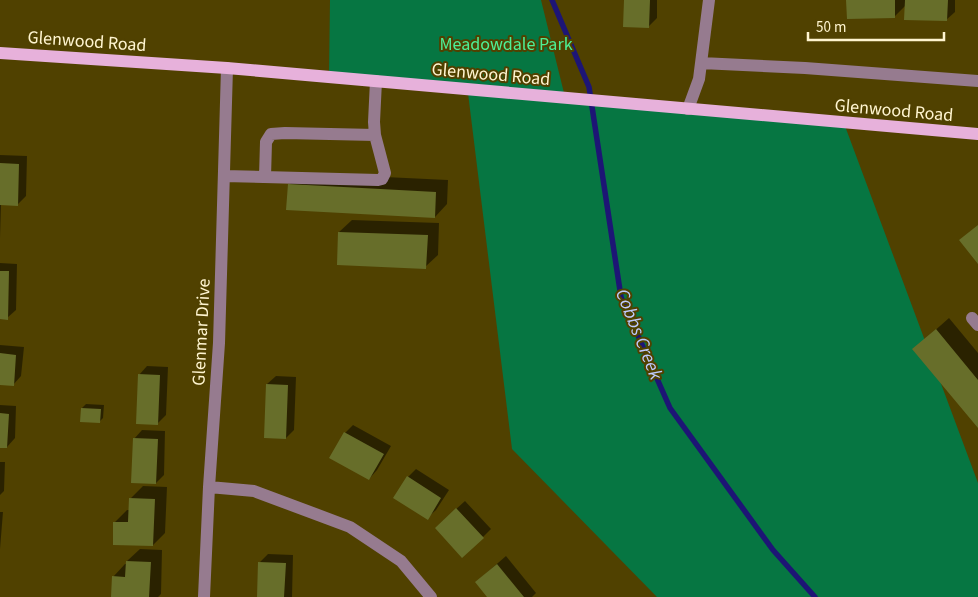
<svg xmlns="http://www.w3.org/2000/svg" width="978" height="597" viewBox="0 0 978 597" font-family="'Source Sans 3',sans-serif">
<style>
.green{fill:#067642}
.shadow{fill:#0007}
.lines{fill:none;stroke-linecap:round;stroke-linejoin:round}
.stream{stroke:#1d1575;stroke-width:5.5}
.building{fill:#676e2a}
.minor{stroke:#967b8f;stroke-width:12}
.major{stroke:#e7b1db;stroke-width:12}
.labels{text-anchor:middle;stroke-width:4;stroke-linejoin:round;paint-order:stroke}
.street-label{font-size:18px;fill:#fff5d0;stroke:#504100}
.park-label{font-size:18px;fill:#4def95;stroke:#504100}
.water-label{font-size:19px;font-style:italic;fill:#bfcbfe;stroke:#504100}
</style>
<rect width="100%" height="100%" fill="#504100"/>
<path class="green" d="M 330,0 L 541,0 L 564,93 L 842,118 L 978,483 L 978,597 L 657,597 L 512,449 L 467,85 L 329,77 Z"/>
<path class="shadow" d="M 626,0 L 657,0 L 657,18 L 648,27 Z
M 848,0 L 955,0 L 955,12 L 946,20 L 906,5 L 894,17 Z
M 0,155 L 27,156 L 26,196 L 17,205 L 1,204 L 0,238 Z
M 301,173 L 448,180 L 447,204 L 435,217 L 289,185 Z
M 352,220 L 439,223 L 438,255 L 425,267 L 339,232 Z
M 0,263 L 17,264 L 16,310 L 7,318 L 0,318 Z
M 949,318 L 978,353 L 978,426 L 914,349 Z
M 0,345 L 24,347 L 21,376 L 13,385 L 0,383 Z
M 147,366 L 168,367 L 166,415 L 158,423 L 139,375 Z
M 276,376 L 296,377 L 294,430 L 286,438 L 267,384 Z
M 86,404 L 104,405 L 103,418 L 99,422 L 82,408 Z
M 0,405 L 16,406 L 15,438 L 7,447 L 0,447 Z
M 353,425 L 391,446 L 377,470 L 369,479 L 345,433 Z
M 142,430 L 165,431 L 164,475 L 156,483 L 134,439 Z
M 0,462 L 5,462 L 4,491 L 0,495 Z
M 416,469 L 449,490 L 436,510 L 427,518 L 408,477 Z
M 143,486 L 167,487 L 165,533 L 153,545 L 115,522 L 127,510 L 130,510 L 130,499 Z
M 465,501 L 491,529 L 483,537 L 444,520 Z
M 0,512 L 3,512 L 0,549 Z
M 140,549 L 162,550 L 161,594 L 158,597 L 112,597 L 113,577 L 125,564 L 127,564 L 127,561 Z
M 268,554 L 293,555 L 292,597 L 258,597 L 259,563 Z
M 506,556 L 536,593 L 532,597 L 489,597 L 476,582 Z"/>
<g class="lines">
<path class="stream" d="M 552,0 L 589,87 L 621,297 L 670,408 L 773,550 L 815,597"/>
</g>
<path class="building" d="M 624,0 L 650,0 L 649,28 L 623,27 Z
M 846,0 L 895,0 L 895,18 L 847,19 Z
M 905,0 L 948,0 L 947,21 L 904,20 Z
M 0,163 L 19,164 L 18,206 L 0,205 Z
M 288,184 L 436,192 L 435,218 L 286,210 Z
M 978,225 L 978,264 L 959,240 Z
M 338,232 L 428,235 L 426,269 L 337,265 Z
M 0,271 L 9,271 L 8,320 L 0,319 Z
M 936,329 L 978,380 L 978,428 L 912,349 Z
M 0,353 L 16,355 L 14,386 L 0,385 Z
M 138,374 L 160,375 L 158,425 L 136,424 Z
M 266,384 L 288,385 L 286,439 L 264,438 Z
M 81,408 L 101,409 L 100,423 L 80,422 Z
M 0,413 L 9,414 L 7,448 L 0,448 Z
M 344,432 L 384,454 L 369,480 L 329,458 Z
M 133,438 L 158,439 L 156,484 L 131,483 Z
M 407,476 L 441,498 L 428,520 L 393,498 Z
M 129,498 L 155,499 L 153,546 L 113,545 L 113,522 L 128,522 Z
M 456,508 L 484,538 L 462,558 L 435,528 Z
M 126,561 L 151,562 L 149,597 L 111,597 L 112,576 L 125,577 Z
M 258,562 L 286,563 L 284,597 L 257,597 Z
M 497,564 L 524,597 L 487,597 L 475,582 Z"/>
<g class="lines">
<path class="minor" d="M 701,63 L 805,68 L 978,81
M 688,109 L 699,79 L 709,0
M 224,176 L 378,180 L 382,179 L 385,173 L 375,135 L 374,122 L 376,81
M 265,177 L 266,142 L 271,134 L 285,133 L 375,135
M 972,318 L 978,325
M 209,487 L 254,491 L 350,527 L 401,561 L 431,597
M 204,597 L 209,487 L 219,343 L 227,68"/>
<path class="major" d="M 0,53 L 227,68 L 978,134"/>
</g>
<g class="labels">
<g class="street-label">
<text transform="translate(87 41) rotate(4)" y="6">Glenwood Road</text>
<text transform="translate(491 74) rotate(5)" y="6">Glenwood Road</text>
<text transform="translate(894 110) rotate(5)" y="6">Glenwood Road</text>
<text transform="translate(201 332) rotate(-87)" y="6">Glenmar Drive</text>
</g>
<g class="park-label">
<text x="506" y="50">Meadowdale Park</text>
</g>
<g class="water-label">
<text transform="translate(640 334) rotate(68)" y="7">Cobbs Creek</text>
</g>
</g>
<path d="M808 32v8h136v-8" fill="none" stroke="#fff5d0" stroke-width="2.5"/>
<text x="816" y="32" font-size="15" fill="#fff5d0" stroke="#504100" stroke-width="4" paint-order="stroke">50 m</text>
</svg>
